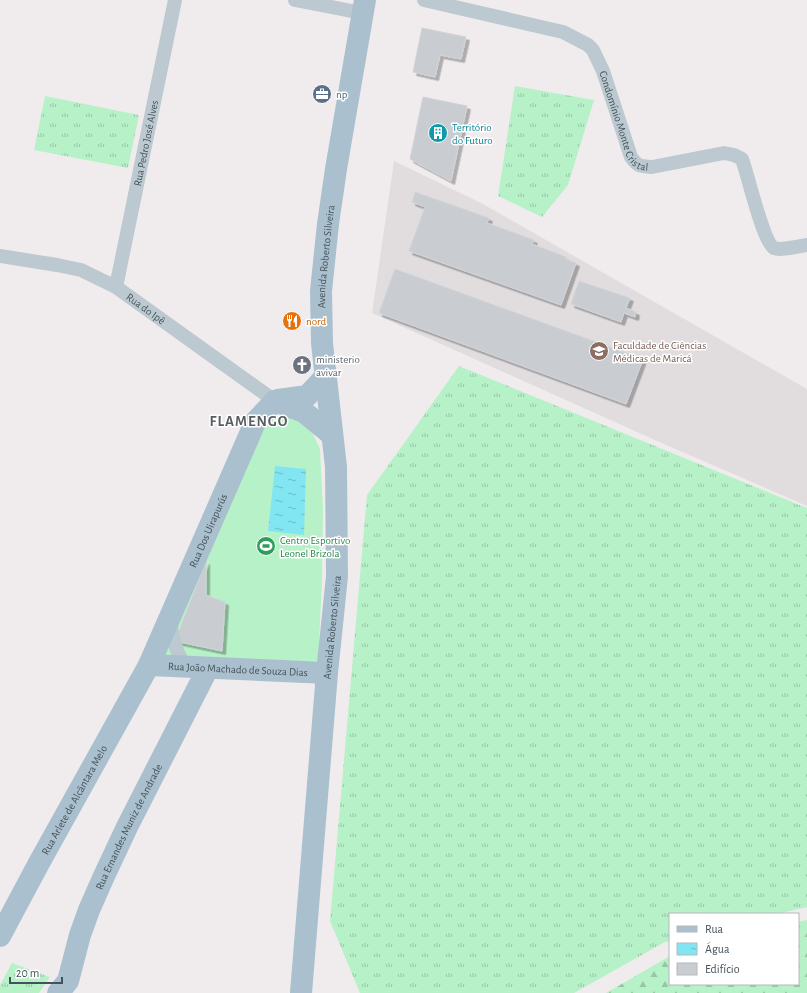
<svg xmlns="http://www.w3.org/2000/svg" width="807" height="993" viewBox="0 0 807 993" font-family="'Alegreya Sans',sans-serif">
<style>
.education{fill:#e1dddf}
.grass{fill:url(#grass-tufts)}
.forest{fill:url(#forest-firs)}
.pitch{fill:#b7f1c7}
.water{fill:url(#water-ripples)}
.building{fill:#c9cdd2;stroke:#d0d4d9;filter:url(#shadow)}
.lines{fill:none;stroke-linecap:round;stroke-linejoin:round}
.minor{stroke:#bcc9d0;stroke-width:14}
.primary{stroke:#aac0ce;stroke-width:22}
.labels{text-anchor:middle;stroke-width:3;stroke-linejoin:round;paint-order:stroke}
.service-label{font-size:11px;fill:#4e5e75;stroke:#fff;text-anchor:start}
.street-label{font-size:11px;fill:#44535b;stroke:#fff}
.culture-label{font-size:11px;fill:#0d838f;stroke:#fff;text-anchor:start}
.food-label{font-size:11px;fill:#c56008;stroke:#fff;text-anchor:start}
.education-label{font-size:11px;fill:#785e54;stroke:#fff;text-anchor:start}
.worship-label{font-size:11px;fill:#5b616d;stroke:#fff;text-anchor:start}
.leisure-label{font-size:11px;fill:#27864d;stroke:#fff;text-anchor:start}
.district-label{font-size:15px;font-weight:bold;letter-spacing:1px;fill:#595e62;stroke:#fff}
</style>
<defs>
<pattern id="grass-tufts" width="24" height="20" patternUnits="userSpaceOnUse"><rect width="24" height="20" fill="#b7f1c7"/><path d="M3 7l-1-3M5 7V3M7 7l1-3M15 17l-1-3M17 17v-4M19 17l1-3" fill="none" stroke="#96c6a5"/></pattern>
<pattern id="forest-firs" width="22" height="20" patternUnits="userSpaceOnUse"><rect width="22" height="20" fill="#b7f1c7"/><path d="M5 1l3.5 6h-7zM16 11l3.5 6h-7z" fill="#96c6a5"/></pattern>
<pattern id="water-ripples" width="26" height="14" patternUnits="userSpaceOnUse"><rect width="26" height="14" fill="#81e6f1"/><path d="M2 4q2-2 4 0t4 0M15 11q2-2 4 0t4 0" fill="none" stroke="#6bbdc6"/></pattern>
<filter id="shadow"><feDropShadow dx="3.5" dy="3.5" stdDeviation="0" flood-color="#0004"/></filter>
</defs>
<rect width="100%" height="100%" fill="#f0eced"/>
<path class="education" d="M 394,161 L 483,204 L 807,389 L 807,506 L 657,441 L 372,313 Z"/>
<path class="grass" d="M 515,86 L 594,100 L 568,185 L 542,217 L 498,196 Z
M 45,96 L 139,115 L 128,168 L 34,150 Z
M 459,366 L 807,508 L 807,907 L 777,914 L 670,914 L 670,941 L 665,942 L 574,993 L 360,993 L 330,921 L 367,495 Z
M 12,963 L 50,977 L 39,993 L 0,993 L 0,985 Z"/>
<path class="forest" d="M 807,920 L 807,993 L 606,993 L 670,956 L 670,984 L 798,984 L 798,922 Z"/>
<path class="pitch" d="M 287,414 L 309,426 L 320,449 L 323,508 L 322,584 L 318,661 L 158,662 L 257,435 C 267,425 273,416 287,414 Z"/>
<path class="water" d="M 275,466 L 306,469 L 304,535 L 268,531 Z"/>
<path class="building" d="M 422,28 L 466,37 L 461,59 L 440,55 L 435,77 L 413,72 Z
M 423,97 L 467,106 L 451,181 L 410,159 Z
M 415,192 L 489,218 L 487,223 L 534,240 L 532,244 L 566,257 L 565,259 L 576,263 L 561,305 L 409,251 L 425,207 L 412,202 Z
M 395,269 L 643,359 L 626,404 L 379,313 Z
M 579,281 L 630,298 L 626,308 L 636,312 L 635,317 L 624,313 L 621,322 L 571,304 Z
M 206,561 L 206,595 L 225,602 L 222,651 L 175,641 Z"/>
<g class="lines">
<g class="minor">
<path d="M 295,0 L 362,13"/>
<path id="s1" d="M 424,0 L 563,32 L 588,45 L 593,50 L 603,71 L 631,157 C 638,167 641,166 652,167 L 724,153 L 734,155 L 742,159 C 748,175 763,242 774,248 C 781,251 799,246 807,245"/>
<path id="s2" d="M 0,256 L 57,265 L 81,270 L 116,287 L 275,401"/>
<path id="s3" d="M 116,287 L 175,0"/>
<path d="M 170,621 C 173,641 175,650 186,667"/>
</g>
<g class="primary">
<path d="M 278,400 L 307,396 L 325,377"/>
<path d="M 275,401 L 304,412 L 332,435"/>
<path id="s4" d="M 149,665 L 327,673"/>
<path id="s5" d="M 0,936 L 39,863 L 149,665 L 250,434 L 255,422 L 275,401"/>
<path id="s6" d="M 58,993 L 68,981 L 80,935 L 89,910 L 104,876 L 127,827 L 208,668"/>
<path id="s7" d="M 301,993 L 327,673 L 337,576 L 336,467 L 322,343 L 321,291 L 328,224 L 336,169 L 365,0"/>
</g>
</g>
<defs>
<g id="office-disc" transform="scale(1)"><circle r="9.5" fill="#5c6f8a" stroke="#fff"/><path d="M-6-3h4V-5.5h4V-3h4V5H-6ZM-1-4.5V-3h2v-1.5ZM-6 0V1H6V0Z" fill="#fff"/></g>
<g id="building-disc" transform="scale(1)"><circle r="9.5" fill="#0f9aa8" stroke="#fff"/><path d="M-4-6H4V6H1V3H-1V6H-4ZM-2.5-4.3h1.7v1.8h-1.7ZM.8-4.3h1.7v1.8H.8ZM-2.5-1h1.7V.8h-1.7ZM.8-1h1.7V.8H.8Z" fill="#fff"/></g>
<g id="restaurant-disc" transform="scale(1)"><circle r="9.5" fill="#e8710a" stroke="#fff"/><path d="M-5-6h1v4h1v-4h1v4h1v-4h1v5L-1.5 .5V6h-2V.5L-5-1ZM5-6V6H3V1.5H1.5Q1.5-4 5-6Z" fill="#fff"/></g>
<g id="university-disc" transform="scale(1)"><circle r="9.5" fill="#8d6e63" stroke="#fff"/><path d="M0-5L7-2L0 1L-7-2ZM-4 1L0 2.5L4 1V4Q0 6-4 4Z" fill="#fff"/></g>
<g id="church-disc" transform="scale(1)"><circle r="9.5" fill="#6b7280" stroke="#fff"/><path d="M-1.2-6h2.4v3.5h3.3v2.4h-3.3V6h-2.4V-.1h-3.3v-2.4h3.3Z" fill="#fff"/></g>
<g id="stadium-disc" transform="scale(1)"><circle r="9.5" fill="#2e9e5b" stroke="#fff"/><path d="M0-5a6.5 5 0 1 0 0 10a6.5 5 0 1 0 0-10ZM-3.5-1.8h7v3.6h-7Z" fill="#fff"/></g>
</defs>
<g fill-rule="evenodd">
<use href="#office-disc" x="322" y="94"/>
<use href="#building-disc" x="438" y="133"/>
<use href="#restaurant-disc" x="292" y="321"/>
<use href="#university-disc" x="599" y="351"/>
<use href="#church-disc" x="302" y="365"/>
<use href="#stadium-disc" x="266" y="546"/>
</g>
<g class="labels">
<g class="service-label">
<text x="336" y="98">np</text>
</g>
<g class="street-label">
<text dy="4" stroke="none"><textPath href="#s1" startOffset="257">Condomínio Monte Cristal</textPath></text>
<text dy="4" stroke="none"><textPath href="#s3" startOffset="147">Rua Pedro José Alves</textPath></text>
<text dy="4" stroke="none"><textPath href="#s7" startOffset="739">Avenida Roberto Silveira</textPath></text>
<text dy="4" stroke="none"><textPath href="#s2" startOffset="158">Rua do Ipê</textPath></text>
<text dy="4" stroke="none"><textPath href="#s5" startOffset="456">Rua Dos Uirapurús</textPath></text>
<text dy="4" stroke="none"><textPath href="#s7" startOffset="367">Avenida Roberto Silveira</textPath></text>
<text dy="4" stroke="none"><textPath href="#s4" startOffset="89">Rua João Machado de Souza Dias</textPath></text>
<text dy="4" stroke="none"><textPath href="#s5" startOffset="155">Rua Arlete de Alcântara Melo</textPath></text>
<text dy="4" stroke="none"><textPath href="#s6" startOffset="182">Rua Ernandes Muniz de Andrade</textPath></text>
</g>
<g class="culture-label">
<text x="452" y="131">Território<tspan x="452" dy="13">do Futuro</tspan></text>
</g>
<g class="food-label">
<text x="306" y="325">nord</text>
</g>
<g class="education-label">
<text x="613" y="349">Faculdade de Ciências<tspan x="613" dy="13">Médicas de Maricá</tspan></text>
</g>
<g class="worship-label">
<text x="316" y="363">ministerio<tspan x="316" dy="13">avivar</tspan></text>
</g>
<g class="leisure-label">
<text x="280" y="544">Centro Esportivo<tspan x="280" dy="13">Leonel Brizola</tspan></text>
</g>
<g class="district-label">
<text x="249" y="426">FLAMENGO</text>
</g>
</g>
<rect x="669" y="913" width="130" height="72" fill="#ffffff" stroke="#b4babd"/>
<rect x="677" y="926" width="20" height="6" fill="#aac0ce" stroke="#b4babd"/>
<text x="705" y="933" font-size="12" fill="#44535b">Rua</text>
<rect x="677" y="943" width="20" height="12" fill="url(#water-ripples)" stroke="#b4babd"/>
<text x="705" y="953" font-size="12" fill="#44535b">Água</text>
<rect x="677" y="963" width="20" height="12" fill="#c9cdd2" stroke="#b4babd"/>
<text x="705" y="973" font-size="12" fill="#44535b">Edifício</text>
<path d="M10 977v6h52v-6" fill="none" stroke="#44535b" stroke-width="2"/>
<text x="16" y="977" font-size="12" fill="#44535b" stroke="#ffffff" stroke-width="3" paint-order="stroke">20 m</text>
</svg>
